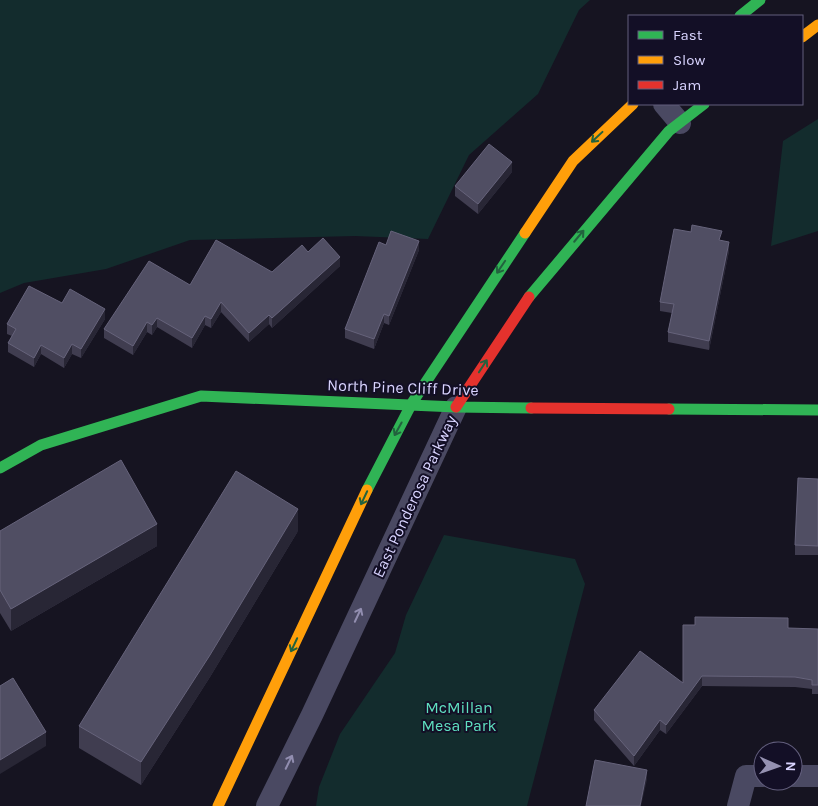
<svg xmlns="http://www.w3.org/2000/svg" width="818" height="806" viewBox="0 0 818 806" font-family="Karla,sans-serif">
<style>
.green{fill:#132c2d}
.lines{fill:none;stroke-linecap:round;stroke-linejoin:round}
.street{stroke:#4a4962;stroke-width:22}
.fast{stroke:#30b455;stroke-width:11}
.slow{stroke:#ff9f0a;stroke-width:11}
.jam{stroke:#e5322d;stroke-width:11}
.wall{fill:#403d50}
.shaded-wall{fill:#282635}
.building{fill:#504e63;stroke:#66637b}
.oneway{stroke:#22623e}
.oneway2{stroke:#928eb0}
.labels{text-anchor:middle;stroke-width:4;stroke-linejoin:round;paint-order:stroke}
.street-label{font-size:16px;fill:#d9d4ff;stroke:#130f26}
.park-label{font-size:16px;fill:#5fe0c0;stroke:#130f26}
</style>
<rect width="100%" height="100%" fill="#161421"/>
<path class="green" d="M 0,0 L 590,0 L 579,10 L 538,94 L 469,155 L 428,239 L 355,236 L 190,240 L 106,269 L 24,283 L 0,293 Z
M 818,119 L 818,231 L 771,246 L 783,141 Z
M 444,535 L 575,559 L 585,584 L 527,806 L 316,806 L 319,787 L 340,734 L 395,653 L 406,615 Z"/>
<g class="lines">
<path class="street" d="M 664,104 L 680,123
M 793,776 L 818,776
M 267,806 L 312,715 L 456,407
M 738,806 L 746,776 L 763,776"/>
<path class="fast" d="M 740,16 L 760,0
M 529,297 L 669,131 L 704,104
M 669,409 L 818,410
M 0,468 L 41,445 L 201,396 L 456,407 L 531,408
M 367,490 L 412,403 L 525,233"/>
<path class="slow" d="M 802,37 L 818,25
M 525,233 L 573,161 L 633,104
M 218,806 L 367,490"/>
<path class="jam" d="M 456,407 L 529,297
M 531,408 L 669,409"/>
</g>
<path class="wall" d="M 512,172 L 478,214 L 455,196 L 455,186 Z
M 722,240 L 729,251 L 709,350 L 668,342 L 668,332 L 672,313 L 660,311 L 660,302 Z
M 386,245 L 419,250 L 389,325 L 384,323 L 374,349 L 345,338 L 345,329 Z
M 308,252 L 340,266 L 272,328 L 269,324 L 249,342 L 221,312 L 211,328 L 205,325 L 192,348 L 157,327 L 152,335 L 147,332 L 133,355 L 104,338 L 104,329 L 190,285 L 272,272 Z
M 62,303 L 105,319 L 81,358 L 72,354 L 64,368 L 41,354 L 34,367 L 8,352 L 8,343 L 12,336 L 7,334 L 7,324 Z
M 818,479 L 818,555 L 795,555 L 795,545 Z
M 0,531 L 157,546 L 11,631 L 0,613 Z
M 298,531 L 210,677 L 141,785 L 79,748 L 79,726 Z
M 788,628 L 818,629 L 818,694 L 812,694 L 812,689 L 795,687 L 702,686 L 666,734 L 660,730 L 634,766 L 594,720 L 594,710 L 683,683 Z"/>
<path class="shaded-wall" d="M 512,162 L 512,172 L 478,214 L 478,204 Z
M 419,241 L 419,250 L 389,325 L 389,316 Z
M 729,242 L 729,251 L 709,350 L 709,341 Z
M 340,257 L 340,266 L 272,328 L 272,318 Z
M 221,302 L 221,312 L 211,328 L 211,319 Z
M 105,309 L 105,319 L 81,358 L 81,349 Z
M 384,314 L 384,323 L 374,349 L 374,339 Z
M 269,315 L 269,324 L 249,342 L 249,333 Z
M 205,316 L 205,325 L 192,348 L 192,338 Z
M 157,318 L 157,327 L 152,335 L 152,325 Z
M 147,322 L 147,332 L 133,355 L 133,346 Z
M 72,344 L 72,354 L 64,368 L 64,358 Z
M 41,345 L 41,354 L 34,367 L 34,358 Z
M 298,509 L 298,531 L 210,677 L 141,785 L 141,762 Z
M 157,524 L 157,546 L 11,631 L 11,609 Z
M 702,676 L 702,686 L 666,734 L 666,725 Z
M 660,720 L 660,730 L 634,766 L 634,756 Z
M 46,732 L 46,746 L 0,774 L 0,760 Z
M 647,770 L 647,780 L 641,806 L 640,806 Z"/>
<path class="building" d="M 489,144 L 512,162 L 478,204 L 455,186 Z
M 692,225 L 722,231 L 719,240 L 729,242 L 709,341 L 668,332 L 674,304 L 660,302 L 674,229 L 691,232 Z
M 391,231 L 419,241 L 389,316 L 384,314 L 374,339 L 345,329 L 379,242 L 386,245 Z
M 323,238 L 340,257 L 272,318 L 269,315 L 249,333 L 221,302 L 211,319 L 205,316 L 192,338 L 157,318 L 152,325 L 147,322 L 133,346 L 104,329 L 149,261 L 190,285 L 216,240 L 272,272 L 302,245 L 308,252 Z
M 29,286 L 62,303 L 70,289 L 105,309 L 81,349 L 72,344 L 64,358 L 41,345 L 34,358 L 8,343 L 16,329 L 7,324 Z
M 121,460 L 157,524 L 11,609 L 0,590 L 0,531 Z
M 236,471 L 298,509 L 210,655 L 141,762 L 79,726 Z
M 798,478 L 818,479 L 818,546 L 795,545 Z
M 695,617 L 788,618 L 788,628 L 818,629 L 818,685 L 812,685 L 812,680 L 795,677 L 702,676 L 666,725 L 660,720 L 634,756 L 594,710 L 640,651 L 683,683 L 683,625 L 695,625 Z
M 13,678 L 46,732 L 0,760 L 0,686 Z
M 595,760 L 647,770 L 640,806 L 586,806 Z"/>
<defs><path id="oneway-shaft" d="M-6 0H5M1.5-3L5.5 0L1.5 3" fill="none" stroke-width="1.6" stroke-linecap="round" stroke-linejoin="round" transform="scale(1.25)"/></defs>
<g class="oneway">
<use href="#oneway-shaft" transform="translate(597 137) rotate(137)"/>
<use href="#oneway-shaft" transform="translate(579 236) rotate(-50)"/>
<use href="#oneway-shaft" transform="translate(501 267) rotate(124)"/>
<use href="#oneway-shaft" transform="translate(483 366) rotate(-57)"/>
<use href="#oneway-shaft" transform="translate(398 429) rotate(119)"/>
<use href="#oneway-shaft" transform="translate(364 498) rotate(115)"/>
<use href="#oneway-shaft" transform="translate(294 645) rotate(115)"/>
</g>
<g class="oneway2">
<use href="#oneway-shaft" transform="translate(358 615) rotate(-65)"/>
<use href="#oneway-shaft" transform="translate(289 762) rotate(-64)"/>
</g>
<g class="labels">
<g class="street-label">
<text transform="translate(403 387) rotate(2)" y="6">North Pine Cliff Drive</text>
<text transform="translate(414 496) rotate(-65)" y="6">East Ponderosa Parkway</text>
</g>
<g class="park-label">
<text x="459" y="713">McMillan<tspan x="459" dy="18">Mesa Park</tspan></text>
</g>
</g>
<rect x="628" y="15" width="175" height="90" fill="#130f26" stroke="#625e7d"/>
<rect x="638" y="31" width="25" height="8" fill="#30b455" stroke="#625e7d"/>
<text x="673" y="40" font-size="15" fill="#d9d4ff">Fast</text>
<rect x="638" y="56" width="25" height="8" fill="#ff9f0a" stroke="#625e7d"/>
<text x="673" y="65" font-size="15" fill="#d9d4ff">Slow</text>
<rect x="638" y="81" width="25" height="8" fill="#e5322d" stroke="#625e7d"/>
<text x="673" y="90" font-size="15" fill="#d9d4ff">Jam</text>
<g transform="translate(778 766) rotate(92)"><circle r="24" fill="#130f26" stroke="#625e7d"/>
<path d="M0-4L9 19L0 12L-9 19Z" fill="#9591b1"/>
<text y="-8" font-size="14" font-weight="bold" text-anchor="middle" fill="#d9d4ff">N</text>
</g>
</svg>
